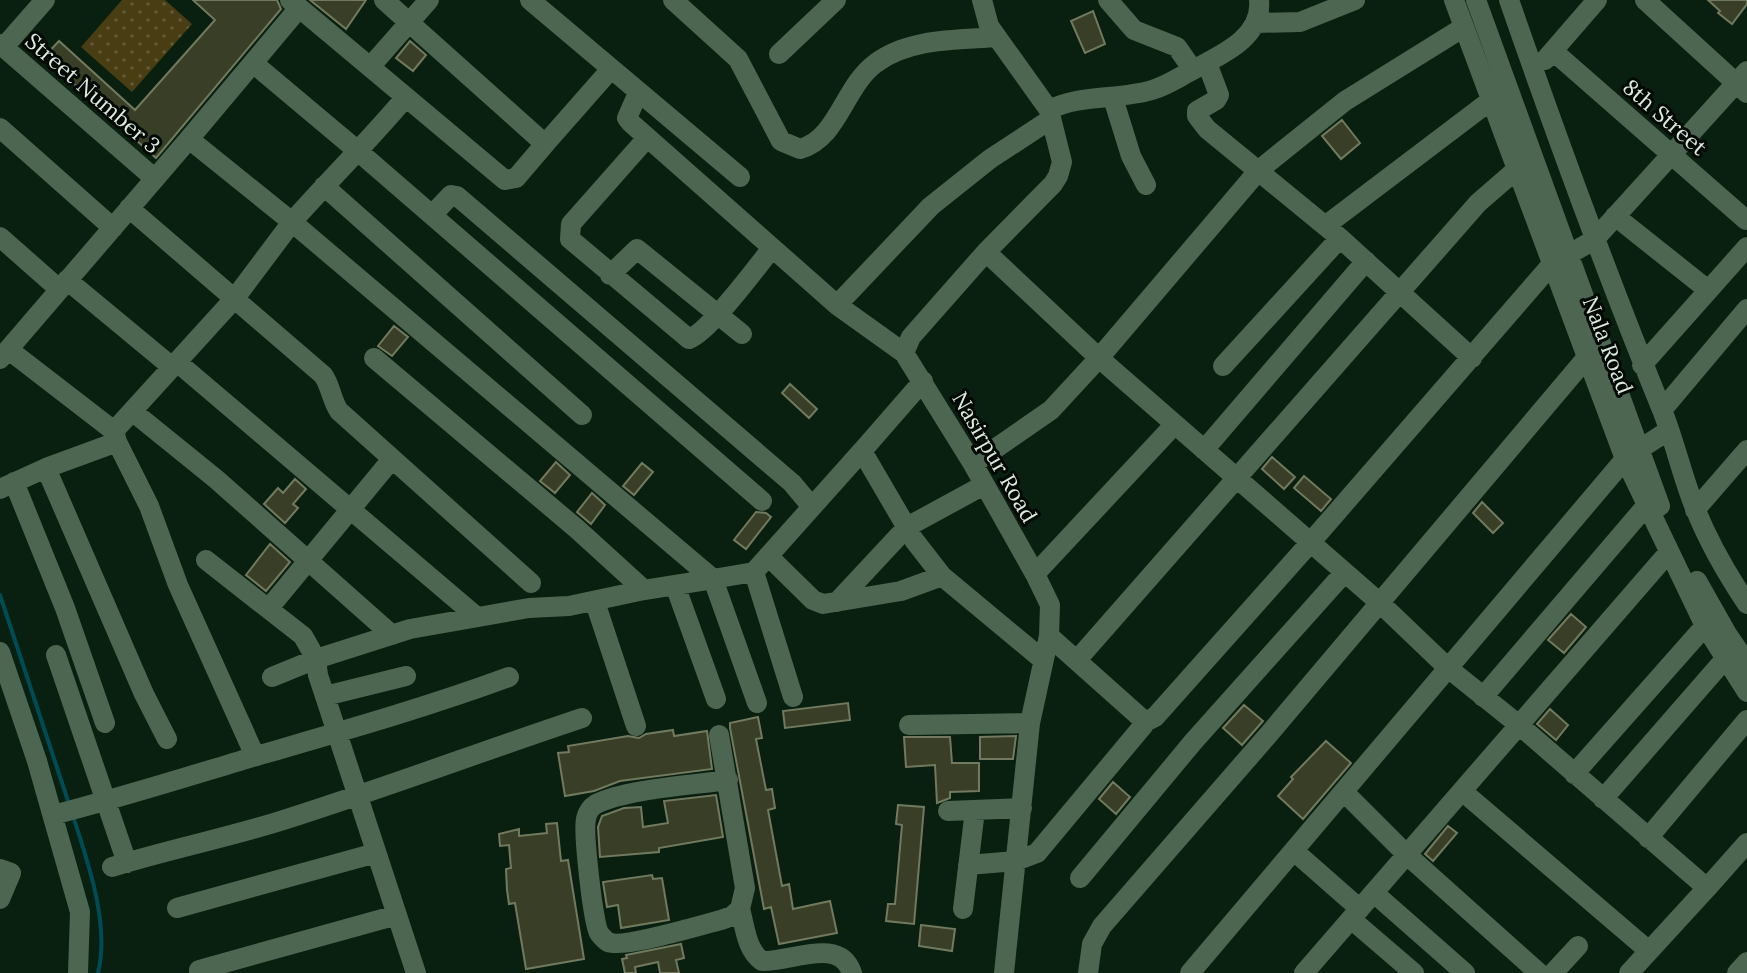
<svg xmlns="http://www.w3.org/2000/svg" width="1747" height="973" viewBox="0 0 1747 973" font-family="Lora,serif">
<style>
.grass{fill:url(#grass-dots)}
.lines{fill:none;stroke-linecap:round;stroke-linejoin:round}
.stream{stroke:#004c56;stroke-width:4}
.building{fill:#383f26;stroke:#71795e;stroke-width:2}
.minor{stroke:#4d6652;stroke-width:20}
.labels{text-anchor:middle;stroke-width:6;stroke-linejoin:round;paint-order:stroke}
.street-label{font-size:22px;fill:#dceadf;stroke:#020803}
</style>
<defs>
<pattern id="grass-dots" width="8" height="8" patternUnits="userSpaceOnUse" patternTransform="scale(2)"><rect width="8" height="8" fill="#493d13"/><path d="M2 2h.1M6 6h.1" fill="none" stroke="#635935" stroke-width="1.8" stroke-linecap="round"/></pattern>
</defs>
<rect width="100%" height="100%" fill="#092010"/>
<path class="grass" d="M 122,0 L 165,0 L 192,24 L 132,92 L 81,47 Z"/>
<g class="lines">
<path class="stream" d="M 0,595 L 69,804
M 73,816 C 88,862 110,925 98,973"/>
</g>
<path class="building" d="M 193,0 L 277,0 L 281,9 L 156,158 L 44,57 L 59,41 L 135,110 L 215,20 Z
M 310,0 L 366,0 L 346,29 Z
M 1708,0 L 1747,0 L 1747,4 L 1732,24 L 1718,13 L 1720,11 Z
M 1093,11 L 1105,44 L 1085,53 L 1071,21 Z
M 410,41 L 426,55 L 413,71 L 396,58 Z
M 1342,120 L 1360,143 L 1341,159 L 1322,136 Z
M 394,326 L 408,337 L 392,356 L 378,346 Z
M 790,384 L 817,409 L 809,418 L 782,393 Z
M 1272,457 L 1295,477 L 1284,489 L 1262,469 Z
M 556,462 L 570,475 L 555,493 L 540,481 Z
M 642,463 L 653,472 L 634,495 L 623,486 Z
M 1304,476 L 1331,499 L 1321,511 L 1294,488 Z
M 295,479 L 306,489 L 293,504 L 298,508 L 285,523 L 264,504 L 278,488 L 283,493 Z
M 592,493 L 605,505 L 591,524 L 577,512 Z
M 1482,502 L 1503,523 L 1493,533 L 1473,513 Z
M 756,512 L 766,513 L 771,517 L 746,549 L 734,540 Z
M 270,544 L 290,562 L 266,591 L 246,575 Z
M 1571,614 L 1586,627 L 1564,653 L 1548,640 Z
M 848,703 L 850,720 L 785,728 L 783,711 Z
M 1244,705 L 1263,721 L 1242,745 L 1223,728 Z
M 1550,709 L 1568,725 L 1556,740 L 1537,724 Z
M 758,717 L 762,738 L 756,739 L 766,790 L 772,789 L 775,808 L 768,810 L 782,886 L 789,884 L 793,909 L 830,901 L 837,933 L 779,944 L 771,907 L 764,909 L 730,728 L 730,723 Z
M 673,730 L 674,736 L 707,731 L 712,769 L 620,781 L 594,791 L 565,796 L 558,753 L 569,752 L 568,746 L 628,736 L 639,738 L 646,734 Z
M 1016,736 L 1013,759 L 980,759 L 980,737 Z
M 904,737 L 950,737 L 952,763 L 979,763 L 979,791 L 950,792 L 950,798 L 937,803 L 935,765 L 906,767 Z
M 1326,741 L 1351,763 L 1303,819 L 1278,796 L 1293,779 L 1291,777 Z
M 1113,782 L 1130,797 L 1116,814 L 1099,799 Z
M 716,795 L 723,837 L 659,848 L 659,852 L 600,857 L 598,827 L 602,816 L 624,808 L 641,807 L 643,827 L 668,823 L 664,801 Z
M 898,805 L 924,807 L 914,924 L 886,921 L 888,904 L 895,904 L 902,825 L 896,824 Z
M 557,823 L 561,861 L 568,860 L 584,959 L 526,969 L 515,903 L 509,904 L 507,890 L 506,869 L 511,868 L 509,845 L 500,846 L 499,834 L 519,829 L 519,836 L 547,833 L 546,824 Z
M 1448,826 L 1457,833 L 1433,861 L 1425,854 Z
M 652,875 L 653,879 L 662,878 L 669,920 L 621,928 L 618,905 L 607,907 L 603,882 Z
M 921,925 L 955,929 L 952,951 L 919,946 Z
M 681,944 L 684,958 L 676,960 L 679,973 L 660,973 L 658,962 L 635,967 L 636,973 L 625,973 L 622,959 L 627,958 L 626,955 Z"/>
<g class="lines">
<path class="minor" d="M 290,0 L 370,67
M 384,0 L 545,144 L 516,178 L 505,180 L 370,67 L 429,0
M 530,0 L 740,177
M 673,0 L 738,59 L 781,141 L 800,149 C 838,139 844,86 876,63 C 909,38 958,40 997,37
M 1108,0 L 1134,30 L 1177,47 L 1193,70
M 1454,0 L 1625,459 L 1705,626 L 1747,692
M 1476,0 L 1660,506
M 1509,0 C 1557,138 1607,275 1662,410 C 1675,442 1682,476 1695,508 C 1708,541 1727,574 1747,604
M 1645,0 L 1747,93
M 1255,23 L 1300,22 L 1355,0
M 0,44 L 154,178
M 4,47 L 45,0
M 1553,51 L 1746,220
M 779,54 L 836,0
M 1545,60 L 1597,0
M 253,63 L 359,152 L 762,501
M 1207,63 L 1219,95 L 1216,100 L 1197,111 L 1197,116 L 1207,129 L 1340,238 L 1472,358
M 638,93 L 627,118 L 631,123 L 837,305 L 904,353 L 973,464 L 1035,574 L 1050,605 L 1049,636 L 1030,723 L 1004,973
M 1113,98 L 1131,156 L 1146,185
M 1049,110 C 1079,94 1119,100 1152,90 C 1166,86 1178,78 1191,71 C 1218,56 1263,39 1259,0
M 0,128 L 113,228
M 647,138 L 571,224 L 570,239 L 689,339 C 709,332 756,268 772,248
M 189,139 L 299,8
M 545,144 L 611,69
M 324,186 L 582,415
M 129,208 L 323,375 C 331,386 331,399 339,411 L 531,583
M 432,215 L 451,195 L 457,196 L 792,483 L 812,507
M 1615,216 L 1708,290
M 1325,226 L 1490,101
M 0,237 L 59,289
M 986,252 L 1099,358 L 1380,603 L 1448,668 L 1519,725 L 1707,888 L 1747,843
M 610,275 L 637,249 L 742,334
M 67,280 L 172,367
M 837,305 L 931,206 L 990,159 L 1051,119
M 9,350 L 114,431
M 904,353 L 911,337 L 986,252 L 1053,184 L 1058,176 L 1062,162 L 1049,110 L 989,26 L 982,0
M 374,358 L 577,529 L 644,590
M 0,359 L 189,139 L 292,222 L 235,298 L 114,431 L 117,442 L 149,506 L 178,585 L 255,756
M 177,362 L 477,617
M 1642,365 L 1747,247
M 1223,366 L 1340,238
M 1662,410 L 1747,309
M 132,411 L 216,479 L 392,635
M 1204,450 L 1366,261
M 862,451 L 923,381
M 973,464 L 1051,410 L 1099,358 L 1259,170 L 1345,101 L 1464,27
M 46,468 L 144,694 L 167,739
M 14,482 L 65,608 L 105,723
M 0,489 L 46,468 L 117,442
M 1695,510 L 1747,450
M 768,556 L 813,600 L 823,604 L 901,591 L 942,576
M 206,560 L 303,636 L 316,659 L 318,675 L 416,973
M 754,572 L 862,451 L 914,540 L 942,576 L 1043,660
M 1035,574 L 1175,424
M 1697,581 L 1727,634 L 1747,663
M 675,585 L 716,699
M 595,602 L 636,726
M 837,602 L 907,527 L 984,485
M 269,608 L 392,459
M 1049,636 L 1141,718 L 1147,721 L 1155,717 L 1310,543 L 1552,264 L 1594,240 L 1747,71
M 0,652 L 37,761 L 80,912 L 78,973
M 56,655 L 127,863
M 1077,660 L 1478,203 L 1516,170
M 272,677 L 316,659 L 410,629 L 529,608 L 569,606 L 644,590 L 713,579 L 292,222 C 329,180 369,141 405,98
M 325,696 L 406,676
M 1483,697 L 1646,506
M 757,703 L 713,579 L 754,572 L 793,697
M 909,725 L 1030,723
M 719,735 L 745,888 L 740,909 L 732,916 L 721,920 C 701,925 622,949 608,942 C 606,941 600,935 599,933 C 593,923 583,832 586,819 C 587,813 591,807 596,804 C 625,789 694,785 728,780
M 1574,774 L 1705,626
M 1462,791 L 1649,951
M 1344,792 L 1407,855 L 1539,973
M 1603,799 L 1725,659
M 948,811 L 1022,808
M 53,815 C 120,798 186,777 253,757 C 339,732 425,708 509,677
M 1648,838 L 1747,720
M 1294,851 L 1360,909
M 968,865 L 1016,861 L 1037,853 L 1147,721
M 112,867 C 166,850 222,839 277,822 C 379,790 480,752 582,718
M 0,869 L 11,873 L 0,899
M 1080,878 L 1193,742 L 1344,573
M 1374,893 L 1465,973
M 177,908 L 376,853
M 740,909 C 745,926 746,950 762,961 C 791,962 840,936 852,973
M 963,909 L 975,810
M 1351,919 L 1414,973
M 199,973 L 199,970 L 206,968 L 397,915
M 1088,973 L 1092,944 L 1102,926 L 1269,734 L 1588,356
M 1190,973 L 1625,459 L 1669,430
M 1304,973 L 1669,552
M 1553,973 L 1578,946
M 1629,973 L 1707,888
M 1737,973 L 1747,962"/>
</g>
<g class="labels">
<g class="street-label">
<text transform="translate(93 93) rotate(41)" y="8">Street Number 3</text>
<text transform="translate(1665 117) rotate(41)" y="8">8th Street</text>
<text transform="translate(1608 345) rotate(69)" y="8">Nala Road</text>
<text transform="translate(995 457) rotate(60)" y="8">Nasirpur Road</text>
</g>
</g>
</svg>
